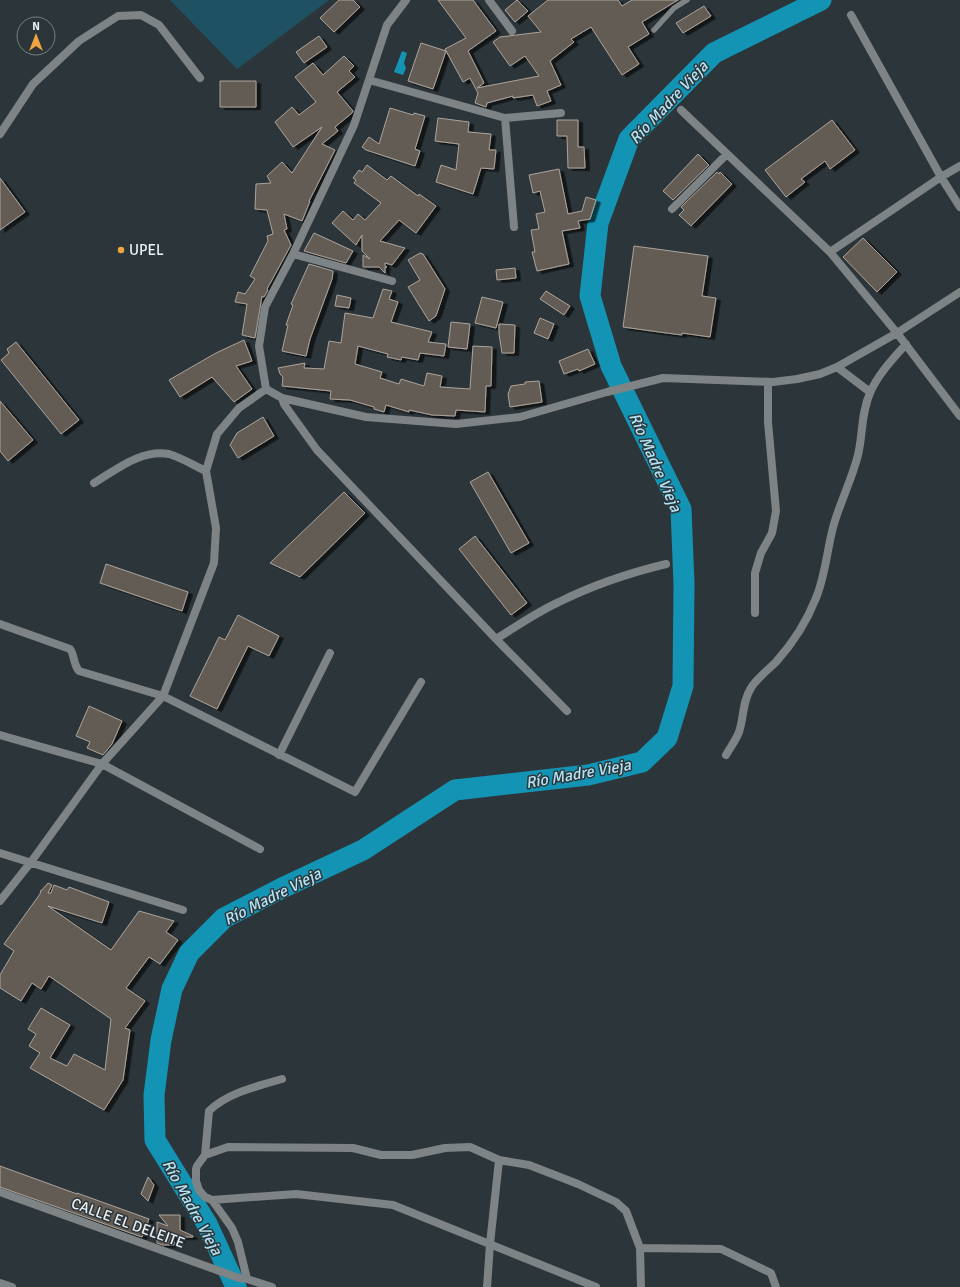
<svg xmlns="http://www.w3.org/2000/svg" width="960" height="1287" viewBox="0 0 960 1287" font-family="Signika,sans-serif">
<style>
.green{fill:#1e5262}
.water{fill:#1394b4}
.lines{fill:none;stroke-linecap:round;stroke-linejoin:round}
.river{stroke:#1394b4;stroke-width:21}
.building{fill:#635c55;stroke:#aca49c;filter:url(#shadow)}
.service{stroke:#7e8385;stroke-width:5.5}
.minor{stroke:#7e8385;stroke-width:8}
.poi-dot{fill:#f1a540;stroke:#2c363a;stroke-width:1.5}
.labels{text-anchor:middle;stroke-width:3;stroke-linejoin:round;paint-order:stroke}
.poi-label{font-size:15px;fill:#eaf0f3;stroke:#2c363a;text-anchor:start}
.street-label{font-size:15px;fill:#eaf0f3;stroke:#2c363a}
.water-label{font-size:16px;font-style:italic;fill:#b3e4f6;stroke:#2c363a}
</style>
<defs>
<filter id="shadow"><feDropShadow dx="4.5" dy="2.5" stdDeviation="0" flood-color="#0009"/></filter>
</defs>
<rect width="100%" height="100%" fill="#2c363a"/>
<path class="green" d="M 170,0 L 329,0 L 237,69 Z"/>
<path class="water" d="M 402,51 L 407,53 L 404,63 L 406,68 L 403,75 L 394,72 Z"/>
<g class="lines">
<path class="river" d="M 236,1287 L 207,1224 L 155,1140 L 154,1095 L 161,1040 L 172,989 L 189,953 L 224,918 L 282,888 L 363,850 L 455,790 L 588,775 L 642,762 L 667,738 L 683,686 L 684,584 L 681,509 L 611,366 L 590,296 L 598,223 L 629,139 L 714,53 L 821,0"/>
</g>
<path class="building" d="M 339,0 L 353,0 L 360,7 L 334,32 L 320,18 Z
M 438,0 L 473,0 L 496,31 L 468,51 L 484,83 L 477,88 L 539,76 L 525,56 L 510,66 L 493,42 L 500,37 L 541,32 L 528,16 L 548,0 L 618,0 L 622,6 L 632,0 L 678,0 L 642,22 L 649,34 L 628,47 L 639,64 L 622,75 L 591,27 L 571,39 L 574,42 L 550,61 L 561,85 L 547,91 L 551,101 L 537,106 L 533,95 L 513,98 L 513,96 L 487,103 L 486,107 L 475,103 L 478,93 L 470,78 L 463,82 L 445,49 L 466,38 Z
M 517,0 L 528,11 L 515,22 L 505,10 Z
M 704,6 L 711,16 L 683,33 L 676,23 Z
M 319,36 L 327,47 L 304,63 L 296,52 Z
M 421,43 L 446,51 L 433,89 L 408,81 Z
M 344,56 L 354,66 L 349,71 L 355,77 L 337,92 L 353,111 L 352,113 L 335,127 L 338,131 L 322,144 L 335,150 L 309,201 L 310,201 L 302,221 L 284,214 L 287,229 L 284,230 L 291,245 L 267,289 L 268,290 L 264,297 L 262,296 L 255,338 L 242,335 L 247,304 L 235,302 L 238,292 L 245,294 L 255,279 L 250,276 L 268,241 L 267,236 L 273,234 L 267,210 L 255,209 L 256,184 L 271,183 L 267,176 L 282,162 L 292,173 L 322,127 L 293,147 L 275,122 L 292,107 L 299,115 L 316,102 L 295,77 L 313,63 L 323,75 Z
M 220,81 L 256,81 L 256,107 L 220,107 Z
M 390,108 L 413,115 L 414,113 L 425,116 L 415,149 L 420,151 L 415,166 L 366,150 L 362,147 L 369,137 L 379,144 Z
M 438,118 L 469,122 L 468,132 L 491,134 L 489,150 L 496,150 L 494,169 L 481,168 L 473,194 L 436,182 L 441,165 L 456,170 L 459,144 L 435,141 Z
M 557,120 L 578,120 L 578,147 L 584,147 L 585,168 L 568,168 L 567,136 L 557,136 Z
M 832,120 L 855,150 L 830,169 L 825,161 L 801,179 L 805,182 L 786,197 L 765,170 Z
M 698,154 L 709,165 L 673,200 L 663,191 Z
M 367,165 L 387,180 L 391,176 L 418,196 L 419,194 L 436,206 L 416,233 L 399,220 L 380,241 L 405,248 L 392,265 L 385,263 L 385,266 L 387,267 L 385,267 L 385,273 L 379,267 L 363,267 L 363,255 L 370,259 L 362,251 L 362,235 L 356,245 L 332,223 L 343,211 L 353,220 L 358,214 L 365,220 L 381,203 L 354,183 L 356,180 L 353,178 L 359,170 L 362,172 Z
M 559,169 L 568,214 L 582,211 L 586,197 L 596,200 L 590,219 L 578,221 L 580,228 L 562,231 L 569,264 L 537,271 L 532,252 L 535,252 L 531,230 L 539,229 L 536,214 L 545,212 L 540,191 L 533,193 L 529,175 Z
M 717,172 L 719,174 L 720,172 L 732,184 L 691,226 L 679,215 L 684,210 L 681,207 Z
M 0,178 L 25,212 L 0,230 Z
M 314,233 L 353,251 L 346,263 L 304,251 Z
M 863,238 L 897,272 L 877,292 L 843,257 Z
M 634,246 L 708,256 L 702,296 L 716,298 L 710,337 L 682,333 L 682,335 L 659,332 L 623,327 Z
M 420,253 L 423,254 L 445,289 L 436,316 L 429,321 L 408,287 L 420,280 L 408,260 Z
M 309,264 L 333,271 L 332,279 L 310,339 L 306,356 L 282,351 L 288,325 L 286,325 L 293,305 L 291,304 Z
M 515,268 L 516,278 L 497,280 L 496,270 Z
M 383,289 L 392,291 L 389,299 L 398,302 L 391,322 L 432,332 L 428,342 L 446,344 L 444,356 L 420,353 L 418,360 L 402,357 L 401,360 L 387,357 L 388,354 L 358,346 L 355,364 L 382,372 L 380,378 L 399,384 L 401,379 L 424,386 L 427,373 L 442,376 L 440,387 L 470,389 L 473,346 L 492,347 L 491,386 L 486,386 L 485,412 L 456,410 L 455,416 L 432,415 L 409,410 L 409,412 L 386,405 L 384,412 L 374,409 L 374,407 L 350,400 L 330,399 L 331,391 L 282,386 L 283,377 L 280,374 L 278,368 L 305,363 L 304,368 L 324,369 L 329,341 L 341,343 L 345,313 L 373,318 Z
M 546,291 L 570,306 L 564,315 L 540,299 Z
M 337,295 L 351,298 L 349,308 L 335,306 Z
M 482,297 L 503,302 L 496,328 L 475,323 Z
M 540,318 L 554,324 L 548,339 L 534,333 Z
M 451,322 L 470,324 L 467,349 L 448,347 Z
M 499,324 L 515,325 L 514,353 L 502,353 L 499,334 Z
M 244,340 L 252,361 L 236,366 L 252,389 L 234,402 L 212,377 L 180,397 L 169,380 L 216,353 Z
M 16,342 L 79,420 L 61,434 L 1,360 L 9,353 L 7,349 Z
M 588,349 L 595,364 L 579,371 L 578,369 L 564,374 L 559,361 Z
M 539,381 L 542,402 L 510,407 L 508,394 L 511,386 L 525,384 L 525,382 Z
M 0,401 L 33,440 L 8,461 L 0,451 Z
M 263,417 L 274,436 L 238,458 L 230,445 L 237,433 Z
M 488,472 L 529,543 L 511,553 L 470,482 Z
M 344,492 L 365,513 L 300,577 L 270,563 Z
M 475,536 L 527,603 L 511,615 L 459,549 Z
M 106,564 L 188,592 L 182,611 L 100,583 Z
M 238,615 L 279,636 L 269,656 L 248,646 L 217,709 L 190,696 L 219,637 L 225,640 Z
M 89,706 L 122,721 L 112,744 L 103,755 L 87,748 L 90,742 L 76,736 Z
M 48,883 L 52,885 L 48,893 L 51,893 L 54,885 L 67,890 L 69,887 L 109,902 L 102,923 L 48,906 L 111,950 L 139,911 L 174,921 L 166,932 L 178,940 L 160,964 L 149,957 L 126,988 L 145,1001 L 125,1028 L 130,1030 L 123,1080 L 104,1110 L 30,1068 L 40,1053 L 29,1046 L 36,1034 L 28,1029 L 41,1008 L 70,1025 L 50,1058 L 67,1066 L 74,1054 L 105,1070 L 111,1019 L 49,976 L 41,989 L 32,983 L 21,1001 L 0,988 L 0,975 L 14,951 L 4,944 L 40,894 L 41,890 L 42,890 Z
M 0,1166 L 77,1194 L 77,1193 L 149,1219 L 142,1237 L 0,1187 Z
M 148,1177 L 154,1185 L 148,1201 L 141,1194 Z
M 159,1215 L 180,1215 L 180,1230 L 193,1236 L 193,1237 L 180,1237 L 180,1241 L 177,1237 L 174,1237 L 174,1245 L 163,1245 L 157,1243 L 157,1222 L 168,1226 Z"/>
<g class="lines">
<path class="service" d="M 654,30 L 674,8 L 687,0"/>
<path class="minor" d="M 406,0 L 387,25 L 354,125 L 293,254 L 265,307 L 259,346 L 266,389 L 282,398 L 366,417 L 456,424 L 520,417 L 607,392 L 663,378 L 773,382 L 797,379 L 820,374 L 837,367 L 897,333 L 960,292
M 489,0 L 512,31
M 851,15 L 941,177 L 960,207
M 369,80 L 505,118 L 561,113
M 681,110 L 830,252 L 897,333 L 960,416
M 505,118 L 514,227
M 0,134 L 33,84 L 79,41 L 118,16 L 141,15 L 159,25 L 200,78
M 672,209 L 727,154
M 830,252 L 941,177 L 960,166
M 293,254 L 392,281
M 837,367 L 870,392
M 282,398 L 284,404 L 291,414 L 317,450 L 496,639 L 567,711
M 94,483 C 116,470 141,449 169,454 C 180,457 195,466 206,471
M 755,613 L 755,573 L 761,553 L 772,533 L 776,511 L 768,422 L 768,382
M 0,624 L 70,649 C 75,656 73,664 79,671 L 163,696 L 355,792 L 421,682
M 496,639 C 517,626 537,612 559,602 C 593,585 629,573 666,564
M 0,735 L 102,764 L 260,849
M 279,755 L 330,653
M 726,755 C 730,748 736,740 739,732 C 744,718 742,702 751,688 C 755,680 769,669 776,662 C 793,643 807,621 816,598 C 826,574 827,548 834,524 C 841,500 852,479 858,455 C 863,434 861,413 870,393 C 878,374 893,359 906,344
M 0,853 L 183,910
M 0,901 L 31,862 L 102,764 L 163,696 L 214,563 L 216,528 L 206,471 L 217,434 L 239,408 L 266,389
M 205,1155 L 209,1111 C 227,1093 258,1086 282,1079
M 0,1192 L 239,1278 L 247,1279 L 272,1287
M 212,1200 L 296,1194 L 393,1205 L 596,1287
M 640,1248 L 721,1249 L 771,1273 L 776,1287
M 247,1279 L 238,1242 L 232,1228 L 212,1200 L 205,1197 L 199,1190 L 196,1181 L 196,1169 L 197,1166 L 205,1155 L 228,1147 L 353,1148 L 381,1155 L 412,1155 L 445,1148 L 470,1147 L 499,1160 L 529,1165 L 578,1184 L 616,1202 L 626,1211 L 640,1248 L 641,1287
M 0,1283 L 12,1287
M 487,1287 L 490,1244 L 499,1160"/>
</g>
<circle class="poi-dot" cx="121" cy="250" r="4"/>
<g class="labels">
<g class="poi-label">
<text x="129" y="255">UPEL</text>
</g>
<g class="street-label">
<text transform="translate(128 1223) rotate(20)" y="5">CALLE EL DELEITE</text>
</g>
<g class="water-label">
<text transform="translate(668 102) rotate(-47)" y="6">Río Madre Vieja</text>
<text transform="translate(656 462) rotate(66)" y="6">Río Madre Vieja</text>
<text transform="translate(578 773) rotate(-10)" y="6">Río Madre Vieja</text>
<text transform="translate(272 896) rotate(-27)" y="6">Río Madre Vieja</text>
<text transform="translate(193 1207) rotate(61)" y="6">Río Madre Vieja</text>
</g>
</g>
<g transform="translate(36 36)"><circle r="19" fill="#2c363a" stroke="#788084"/>
<path d="M0-3L7 15L0 10L-7 15Z" fill="#f1a540"/>
<text y="-6" font-size="11" font-weight="bold" text-anchor="middle" fill="#eaf0f3">N</text>
</g>
</svg>
